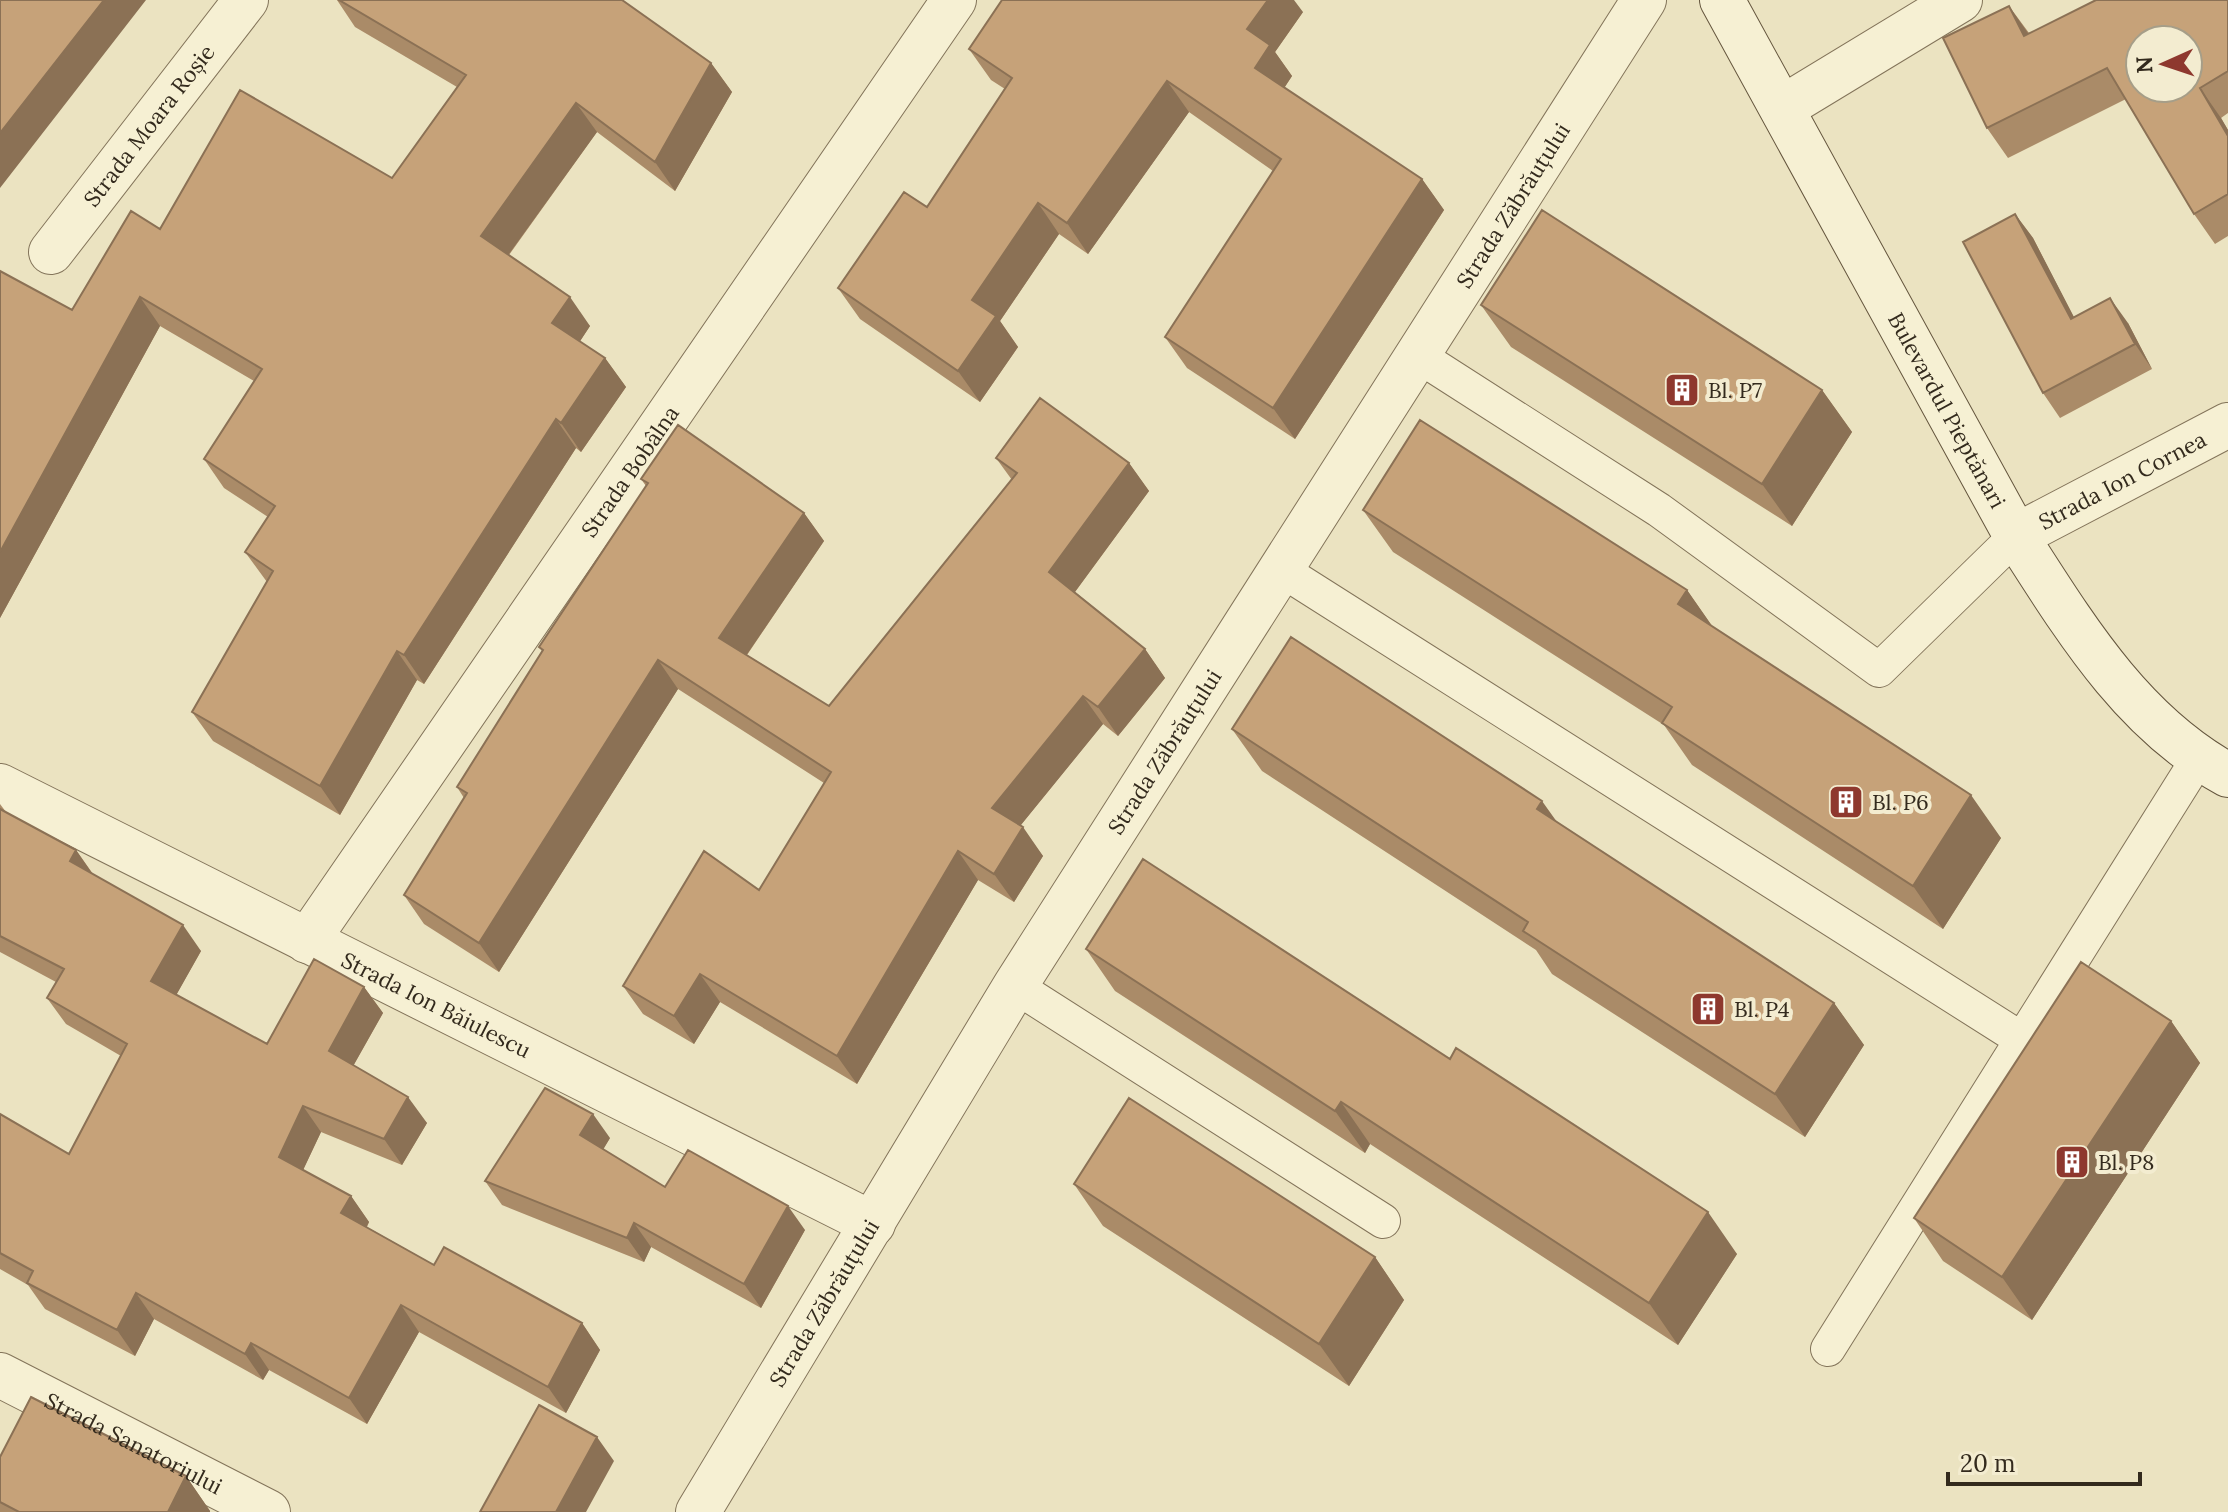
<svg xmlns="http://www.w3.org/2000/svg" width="2228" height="1512" viewBox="0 0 2228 1512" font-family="Lora,serif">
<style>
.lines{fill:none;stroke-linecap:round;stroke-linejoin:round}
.service-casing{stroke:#83745a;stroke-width:36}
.minor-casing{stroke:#83745a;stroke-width:46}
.secondary-casing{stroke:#64553d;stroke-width:46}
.service{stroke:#f6f0d3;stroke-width:34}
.minor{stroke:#f6f0d3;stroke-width:44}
.secondary{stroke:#f6f0d3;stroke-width:44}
.wall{fill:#aa8b68}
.shaded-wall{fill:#8b7155}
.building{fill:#c6a279;stroke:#8b7155;stroke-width:2;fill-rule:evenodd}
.labels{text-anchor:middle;stroke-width:8;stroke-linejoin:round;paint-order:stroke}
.street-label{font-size:22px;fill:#332a1d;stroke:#f3ecd0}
.poi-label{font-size:22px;fill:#332a1d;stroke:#f3ecd0;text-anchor:start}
</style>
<rect width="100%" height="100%" fill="#ebe3c1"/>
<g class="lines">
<g class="service-casing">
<path id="service" d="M 1417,355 L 1659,510 L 1879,670 L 2016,536
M 1280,569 L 2021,1039
M 1015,986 L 1383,1221
M 1828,1349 L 2198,759"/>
</g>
<g class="minor-casing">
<g id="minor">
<path d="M 1782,108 L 1960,0"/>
<path id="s1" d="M 51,252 L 246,0"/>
<path id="s2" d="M 2016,536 L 2228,425"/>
<path id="s3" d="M 0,786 L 873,1224"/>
<path id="s4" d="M 307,941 L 954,0"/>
<path id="s5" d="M 0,1375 L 268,1512"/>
<path id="s6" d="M 698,1512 L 1015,986 L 1644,0"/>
</g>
</g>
<g class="secondary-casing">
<g id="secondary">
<path id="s7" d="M 1722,0 L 2016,536 C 2074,626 2131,722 2228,775"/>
</g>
</g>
<use href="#service" class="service"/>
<use href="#minor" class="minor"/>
<use href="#secondary" class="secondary"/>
</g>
<path class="wall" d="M 337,0 L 622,0 L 711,63 L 732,92 L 675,191 L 597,132 L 509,255 L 590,326 L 580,341 L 605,358 L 626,387 L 581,452 L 576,448 L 424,684 L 417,680 L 340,815 L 213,741 L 192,712 L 267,582 L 245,552 L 268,517 L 224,488 L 204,459 L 254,381 L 160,326 L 0,618 L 0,271 L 72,310 L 160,229 L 392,178 L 457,87 L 355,27 Z
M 2228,0 L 2228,113 L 2221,118 L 2228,130 L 2228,236 L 2215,244 L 2194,214 L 2126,99 L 2008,158 L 1987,128 L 2009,6 L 2029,33 Z
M 1303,12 L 1275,52 L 1292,76 L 1284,88 L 1422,179 L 1444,210 L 1295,439 L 1187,368 L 1165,337 L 1273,171 L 1189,112 L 1088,254 L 1059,234 L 1000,321 L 1018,347 L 980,402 L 860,319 L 838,288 L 927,207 L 1005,89 L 991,80 L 969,49 Z
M 2015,214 L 2033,238 L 2074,318 L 2128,323 L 2152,369 L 2060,418 L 2043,393 Z
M 1481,305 L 1822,390 L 1852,432 L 1792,526 L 1511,347 Z
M 996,458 L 1129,463 L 1149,491 L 1075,592 L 1145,649 L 1165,678 L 1118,736 L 1103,724 L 1020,826 L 1043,856 L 1014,902 L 978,880 L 857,1084 L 720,1002 L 694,1044 L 643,1014 L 623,986 L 759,890 L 824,783 L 678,689 L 499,972 L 424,924 L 404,895 L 464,798 L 457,787 L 542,651 L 539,647 L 646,486 L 641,479 L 804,513 L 824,541 L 747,655 L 829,706 L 1012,480 Z
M 1363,510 L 1687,590 L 1712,626 L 2001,838 L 1943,929 L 1692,765 L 1664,725 L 1393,552 Z
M 1232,729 L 1557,822 L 1834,1003 L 1864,1045 L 1805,1137 L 1552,974 L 1536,950 L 1262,771 Z
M 0,804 L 6,812 L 76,850 L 93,874 L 201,951 L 176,995 L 267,1044 L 364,987 L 383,1013 L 353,1066 L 427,1123 L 402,1165 L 321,1132 L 303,1170 L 351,1196 L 369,1222 L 367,1227 L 434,1265 L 582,1323 L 600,1350 L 566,1413 L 419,1332 L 367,1424 L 269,1370 L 263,1380 L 154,1319 L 135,1356 L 45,1309 L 28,1285 L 0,1269 L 0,1114 L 69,1154 L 121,1056 L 66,1024 L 47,998 L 56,982 L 0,952 Z
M 1086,949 L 1450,1059 L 1737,1254 L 1678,1345 L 1370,1144 L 1365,1153 L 1115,991 Z
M 2171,1021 L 2200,1063 L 2032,1320 L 1943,1261 L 1914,1218 Z
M 610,1138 L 603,1149 L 665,1187 L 805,1230 L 761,1308 L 651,1247 L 644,1262 L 502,1205 L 485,1181 Z
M 1074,1184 L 1375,1257 L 1404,1300 L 1349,1386 L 1103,1226 Z
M 0,1457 L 186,1476 L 210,1511 L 210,1512 L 0,1512 Z"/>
<path class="shaded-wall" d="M 104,0 L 146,0 L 0,188 L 0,133 Z
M 1268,0 L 1294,0 L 1303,12 L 1275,52 L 1292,76 L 1277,99 L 1255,68 L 1247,29 Z
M 2009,6 L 2030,36 L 2024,36 Z
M 711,63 L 732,92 L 675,191 L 655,162 Z
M 1167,81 L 1189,112 L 1088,254 L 1067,223 Z
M 2200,88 L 2221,118 L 2228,130 L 2228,136 Z
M 576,103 L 597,132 L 501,265 L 481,236 Z
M 1422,179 L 1444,210 L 1295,439 L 1273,408 Z
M 1038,203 L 1059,234 L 1000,321 L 1018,347 L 980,402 L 958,371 L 972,300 Z
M 2015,214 L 2033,238 L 2088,344 L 2071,319 Z
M 140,297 L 160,326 L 0,618 L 0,552 Z
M 570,297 L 590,326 L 573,352 L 552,323 Z
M 2110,298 L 2128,323 L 2152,369 L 2135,344 Z
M 605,358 L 626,387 L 581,452 L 561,423 Z
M 1822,390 L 1852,432 L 1792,526 L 1762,484 Z
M 556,419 L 576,448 L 424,684 L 404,655 Z
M 1129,463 L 1149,491 L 1069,600 L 1049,572 Z
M 804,513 L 824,541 L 739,666 L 719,638 Z
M 1687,590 L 1717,633 L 1678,604 Z
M 1145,649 L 1165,678 L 1118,736 L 1098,707 Z
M 397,651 L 417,680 L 340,815 L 320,786 Z
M 658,660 L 678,689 L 499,972 L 479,943 Z
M 1083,696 L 1103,724 L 1012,836 L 992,808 Z
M 1971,795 L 2001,838 L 1943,929 L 1913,886 Z
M 1542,801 L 1572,843 L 1537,809 Z
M 1023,827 L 1043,856 L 1014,902 L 994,874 Z
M 76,850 L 94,876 L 70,861 Z
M 958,851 L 978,880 L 857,1084 L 837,1056 Z
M 183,925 L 201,951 L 169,1008 L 151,981 Z
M 700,974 L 720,1002 L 694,1044 L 674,1016 Z
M 364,987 L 383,1013 L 347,1077 L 329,1051 Z
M 1834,1003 L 1864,1045 L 1805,1137 L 1775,1094 Z
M 2171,1021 L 2200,1063 L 2032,1320 L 2002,1277 Z
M 408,1097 L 427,1123 L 402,1165 L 384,1139 Z
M 1341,1102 L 1370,1144 L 1365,1153 L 1335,1111 Z
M 303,1106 L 321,1132 L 297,1183 L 279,1157 Z
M 593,1114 L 610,1138 L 597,1160 L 580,1135 Z
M 351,1196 L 369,1222 L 360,1239 L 341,1213 Z
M 788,1206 L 805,1230 L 761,1308 L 744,1284 Z
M 1708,1212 L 1737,1254 L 1678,1345 L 1649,1303 Z
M 634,1223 L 651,1247 L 644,1262 L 627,1238 Z
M 1375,1257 L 1404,1300 L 1349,1386 L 1319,1344 Z
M 136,1293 L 154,1319 L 135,1356 L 117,1330 Z
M 401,1305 L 419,1332 L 367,1424 L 349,1398 Z
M 582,1323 L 600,1350 L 566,1413 L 548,1387 Z
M 251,1343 L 269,1370 L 263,1380 L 245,1354 Z
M 597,1437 L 614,1461 L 586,1512 L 556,1512 Z
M 186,1476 L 210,1511 L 210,1512 L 168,1512 Z"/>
<path class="building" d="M 0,0 L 104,0 L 0,133 Z
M 339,0 L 622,0 L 711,63 L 655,162 L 576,103 L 481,236 L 570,297 L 552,323 L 605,358 L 561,423 L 556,419 L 404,655 L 397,651 L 320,786 L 192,712 L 273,571 L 245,552 L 275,506 L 204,459 L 262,369 L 140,297 L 0,552 L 0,271 L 72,310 L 131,211 L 160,229 L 240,90 L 392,178 L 466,75 Z
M 1002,0 L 1268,0 L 1247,29 L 1270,45 L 1255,68 L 1422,179 L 1273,408 L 1165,337 L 1281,159 L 1167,81 L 1067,223 L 1038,203 L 972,300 L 996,316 L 958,371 L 838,288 L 904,192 L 927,207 L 1012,78 L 969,49 Z
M 2096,0 L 2228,0 L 2228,71 L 2200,88 L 2228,136 L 2228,194 L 2194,214 L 2107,68 L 1987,128 L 1943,38 L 2009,6 L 2024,36 ZM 2140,40 L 2188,40 L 2188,88 L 2140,88 Z
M 1542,210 L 1822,390 L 1762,484 L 1481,305 Z
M 2015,214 L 2071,319 L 2110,298 L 2135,344 L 2043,393 L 1963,242 Z
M 1040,398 L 1129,463 L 1049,572 L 1145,649 L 1098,707 L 1083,696 L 992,808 L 1023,827 L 994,874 L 958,851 L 837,1056 L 700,974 L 674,1016 L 623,986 L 704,851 L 759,890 L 831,772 L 658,660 L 479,943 L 404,895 L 467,793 L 457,787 L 543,650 L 539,647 L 648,483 L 641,479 L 678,425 L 804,513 L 719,638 L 829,706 L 1017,473 L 996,458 Z
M 1420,420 L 1687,590 L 1678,604 L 1971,795 L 1913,886 L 1662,723 L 1672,707 L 1363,510 Z
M 1291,637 L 1542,801 L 1537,809 L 1834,1003 L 1775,1094 L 1523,931 L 1528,922 L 1232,729 Z
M 0,809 L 76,850 L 70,861 L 183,925 L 151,981 L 267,1044 L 314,959 L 364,987 L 329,1051 L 408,1097 L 384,1139 L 303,1106 L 279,1157 L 351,1196 L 341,1213 L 434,1265 L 444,1247 L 582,1323 L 548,1387 L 401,1305 L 349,1398 L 251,1343 L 245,1354 L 136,1293 L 117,1330 L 27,1283 L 33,1271 L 0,1253 L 0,1114 L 69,1154 L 127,1044 L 47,998 L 64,969 L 0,936 Z
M 1143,859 L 1450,1059 L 1456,1048 L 1708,1212 L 1649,1303 L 1341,1102 L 1335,1111 L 1086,949 Z
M 2081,962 L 2171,1021 L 2002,1277 L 1914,1218 Z
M 545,1088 L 593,1114 L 580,1135 L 665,1187 L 688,1150 L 788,1206 L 744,1284 L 634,1223 L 627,1238 L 485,1181 Z
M 1129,1098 L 1375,1257 L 1319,1344 L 1074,1184 Z
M 31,1397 L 186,1476 L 168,1512 L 19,1512 L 0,1502 L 0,1457 Z
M 539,1405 L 597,1437 L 556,1512 L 480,1512 Z"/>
<defs>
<g id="building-square" transform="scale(1.8)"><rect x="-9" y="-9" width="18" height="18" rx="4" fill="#8e382e" stroke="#f3ecd0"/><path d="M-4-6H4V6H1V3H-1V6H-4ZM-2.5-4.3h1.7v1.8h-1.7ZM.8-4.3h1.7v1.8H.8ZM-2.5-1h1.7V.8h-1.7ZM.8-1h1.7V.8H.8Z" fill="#fff"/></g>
</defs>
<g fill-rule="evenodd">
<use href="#building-square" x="1682" y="390"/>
<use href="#building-square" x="1846" y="802"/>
<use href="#building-square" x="1708" y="1009"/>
<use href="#building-square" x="2072" y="1162"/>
</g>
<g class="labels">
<g class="street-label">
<text dy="8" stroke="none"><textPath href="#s1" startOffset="160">Strada Moara Roșie</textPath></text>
<text dy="8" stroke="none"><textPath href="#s6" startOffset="1540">Strada Zăbrăuțului</textPath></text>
<text dy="8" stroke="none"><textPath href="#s7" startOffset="468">Bulevardul Pieptănari</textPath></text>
<text dy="8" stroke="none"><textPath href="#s4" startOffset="570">Strada Bobâlna</textPath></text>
<text dy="8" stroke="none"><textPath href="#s2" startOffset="120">Strada Ion Cornea</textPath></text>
<text dy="8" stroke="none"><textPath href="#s6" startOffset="892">Strada Zăbrăuțului</textPath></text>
<text dy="8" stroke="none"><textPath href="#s3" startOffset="488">Strada Ion Băiulescu</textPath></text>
<text dy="8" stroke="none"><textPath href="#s6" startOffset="244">Strada Zăbrăuțului</textPath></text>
<text dy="8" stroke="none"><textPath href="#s5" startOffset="150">Strada Sanatoriului</textPath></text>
</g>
<g class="poi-label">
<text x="1708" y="398">Bl. P7</text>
<text x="1872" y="810">Bl. P6</text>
<text x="1734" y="1017">Bl. P4</text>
<text x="2098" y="1170">Bl. P8</text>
</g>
</g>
<g transform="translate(2164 64) rotate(267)"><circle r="38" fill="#f3ecd0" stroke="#a69e88" stroke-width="2"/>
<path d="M0-6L14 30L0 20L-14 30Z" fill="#8e382e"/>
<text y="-12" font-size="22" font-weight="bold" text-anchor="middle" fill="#332a1d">N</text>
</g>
<path d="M1948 1472v12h192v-12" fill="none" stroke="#332a1d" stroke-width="4"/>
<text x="1960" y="1472" font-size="24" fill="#332a1d" stroke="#f3ecd0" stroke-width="6" paint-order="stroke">20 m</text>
</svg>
